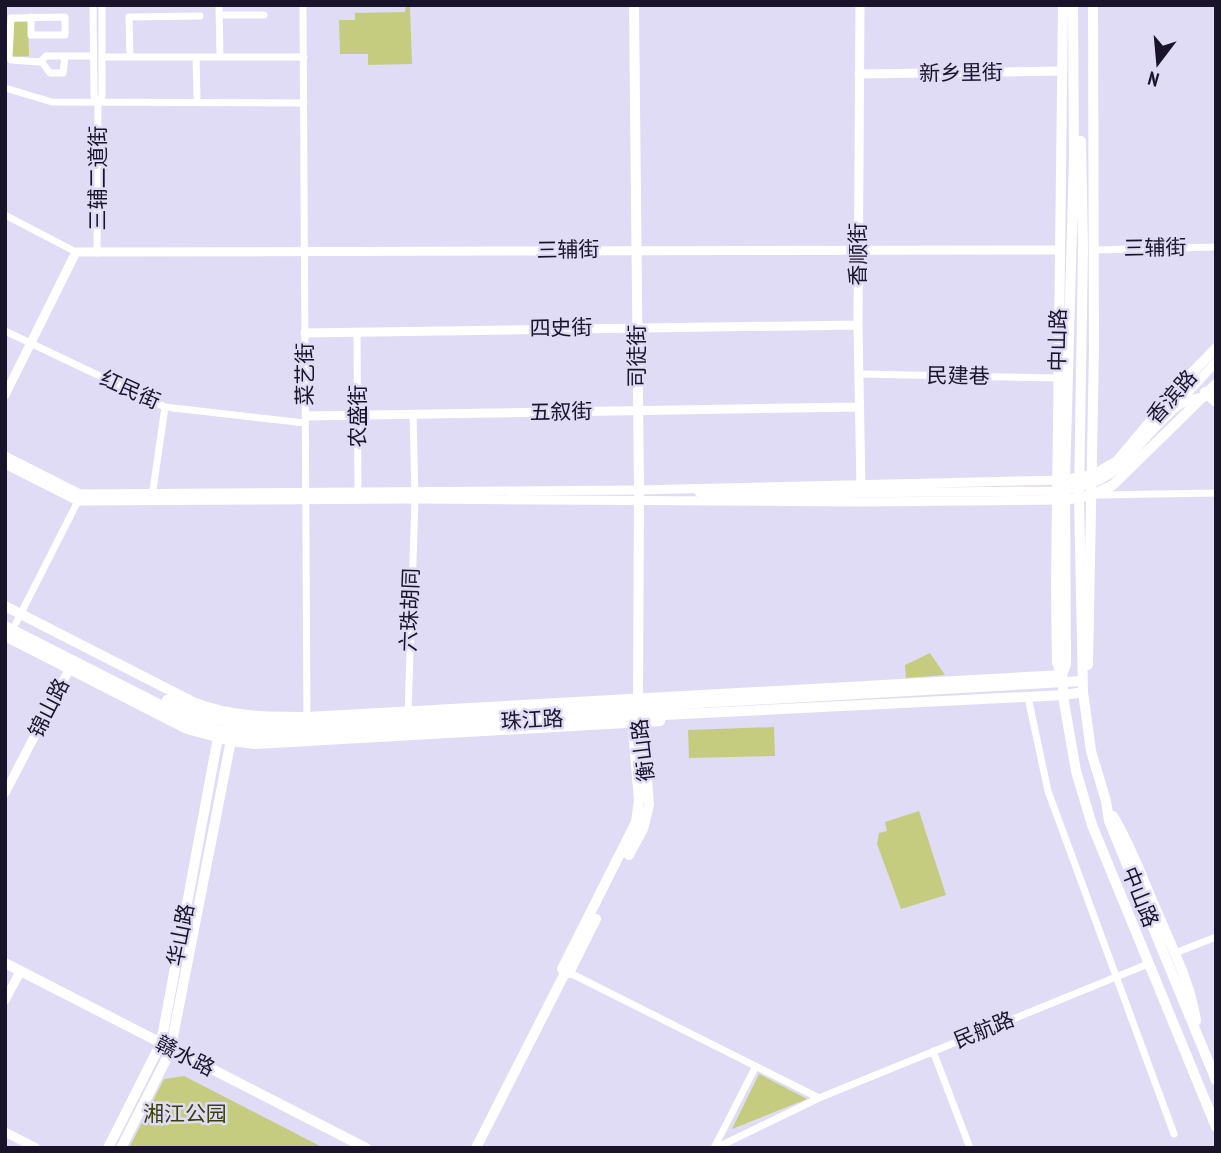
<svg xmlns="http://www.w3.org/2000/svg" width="1221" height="1153" viewBox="0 0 1221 1153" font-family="'PT Sans Narrow','Noto Sans SC',sans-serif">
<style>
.green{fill:#c6cc7f}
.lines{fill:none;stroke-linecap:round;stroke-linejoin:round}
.minor{stroke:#fff;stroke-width:7}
.tertiary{stroke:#fff;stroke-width:9}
.secondary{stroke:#fff;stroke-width:10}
.primary{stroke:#fff;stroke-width:10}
.labels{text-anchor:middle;stroke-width:5;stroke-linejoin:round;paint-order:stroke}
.street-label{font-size:21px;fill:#19142a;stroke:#e0dcf5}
.park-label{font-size:21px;fill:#3d3f10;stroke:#e0dcf5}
</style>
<rect width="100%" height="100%" fill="#e0dcf5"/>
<path class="green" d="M 406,7 L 410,7 L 412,64 L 368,65 L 368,54 L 340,54 L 339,20 L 355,20 L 355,13 L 405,12 Z
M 11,22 L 28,22 L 29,56 L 12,57 Z
M 930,653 L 945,675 L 906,678 L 905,665 Z
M 774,727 L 775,756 L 689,758 L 688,730 Z
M 919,811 L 946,895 L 901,909 L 877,844 L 879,833 L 887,831 L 885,822 Z
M 759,1074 L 807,1099 L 732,1129 Z
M 184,1076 L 324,1148 L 129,1148 L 164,1079 Z"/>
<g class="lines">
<path class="minor" d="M 93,5 L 94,96 L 98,103 L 97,253
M 219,5 L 220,57
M 303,5 L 307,720
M 219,15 L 264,15
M 31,17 L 31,35 L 65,35 L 65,17 L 11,18 L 9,57 L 11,60 L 40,62 L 46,56 L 93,56
M 102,57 L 304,57
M 130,57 L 129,17 L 200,16
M 196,57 L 197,97
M 41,61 L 50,73 L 63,73 L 65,56
M 5,88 L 52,102 L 304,103
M 98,103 L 102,96 L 102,5
M 5,215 L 76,252
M 1095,250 L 1216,247
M 5,331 L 165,407 L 305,423
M 357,332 L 358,496
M 859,374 L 1057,378
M 1097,495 L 1216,493
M 152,497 L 165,407
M 16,623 L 78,501
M 1029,702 L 1048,791 L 1174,1134
M 408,713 L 415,499 L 413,414
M 1175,953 L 1216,937
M 566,971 L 819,1098 L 1148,964
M 933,1051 L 970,1148
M 714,1148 L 756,1066
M 716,1148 L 819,1098"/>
<path class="tertiary" d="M 860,5 L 858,325 L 861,490
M 859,74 L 1063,71
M 305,333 L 858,325
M 5,395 L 76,252 L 1060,250
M 1179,402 L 1216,362
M 306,416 L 859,407
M 5,456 L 80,494 L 639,490 L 1063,480
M 5,464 L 78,501 L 415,499 L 861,502 L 1062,500
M 699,492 L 727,494 L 1054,491 C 1127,486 1130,444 1179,405 L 1188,400 L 1204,397
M 5,793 L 71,666
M 5,1000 L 19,974
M 5,1132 L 36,1148"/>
<path class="secondary" d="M 634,5 L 639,490 L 638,702
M 1205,392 L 1216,402
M 1065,480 L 1093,475 L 1117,461 L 1187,378 L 1216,348
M 1065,500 L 1092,495 L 1113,485 L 1216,384
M 5,606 L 195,703 C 232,717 268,717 307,717 L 1062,675
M 5,626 L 194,722 L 220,730 L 262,735 L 1064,695 L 1083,692
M 5,636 L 187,729 L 231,741 L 255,744 L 660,721
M 167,700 C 211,723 252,727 300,726 L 1082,681
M 629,855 L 643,829 L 649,805 L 642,718
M 5,963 L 366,1148
M 562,969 L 636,822 L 639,800 L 632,717
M 569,973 L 596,919
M 108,1148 L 161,1043 L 219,732
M 121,1148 L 170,1052 L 232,735
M 476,1148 L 566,971"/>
<path class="primary" d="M 1073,5 L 1074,158 L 1065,480 L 1066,664 L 1062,675 L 1064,702 L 1076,771 L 1092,825 L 1216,1127
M 1081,141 L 1083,248 L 1079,498 L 1083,692 L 1091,751 L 1106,801 L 1109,821 L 1216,1080
M 1088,665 L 1094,349 L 1093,5
M 1062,675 L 1057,663 L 1056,588 L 1063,5
M 1113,816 C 1132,847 1143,881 1158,914 C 1172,948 1191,984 1196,1021"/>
</g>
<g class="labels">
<g class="street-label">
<text transform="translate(961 73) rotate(-1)" y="7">新乡里街</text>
<text transform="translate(98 178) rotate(-90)" y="7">三辅二道街</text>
<text transform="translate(1155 248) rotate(-1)" y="7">三辅街</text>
<text transform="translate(568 250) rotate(-1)" y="7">三辅街</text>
<text transform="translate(858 254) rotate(-90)" y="7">香顺街</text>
<text transform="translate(561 328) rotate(-1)" y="7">四史街</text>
<text transform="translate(1058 340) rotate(-89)" y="7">中山路</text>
<text transform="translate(637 356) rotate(-90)" y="7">司徒街</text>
<text transform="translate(305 374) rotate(-90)" y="7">菜艺街</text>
<text transform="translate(958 376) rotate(1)" y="7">民建巷</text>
<text transform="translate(130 390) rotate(24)" y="7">红民街</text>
<text transform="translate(1172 397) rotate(-49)" y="7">香滨路</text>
<text transform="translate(561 412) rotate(-1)" y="7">五叙街</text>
<text transform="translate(358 416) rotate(-90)" y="7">农盛街</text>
<text transform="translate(410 610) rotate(-88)" y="7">六珠胡同</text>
<text transform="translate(49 708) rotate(-63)" y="7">锦山路</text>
<text transform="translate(532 720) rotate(-3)" y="7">珠江路</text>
<text transform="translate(643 750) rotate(-97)" y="7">衡山路</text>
<text transform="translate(1140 897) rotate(68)" y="7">中山路</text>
<text transform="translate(181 935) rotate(-79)" y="7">华山路</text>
<text transform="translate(984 1030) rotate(-22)" y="7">民航路</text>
<text transform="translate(185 1056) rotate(27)" y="7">赣水路</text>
</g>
<g class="park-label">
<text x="185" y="1121">湘江公园</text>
</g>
</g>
<rect width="1221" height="1153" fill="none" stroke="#19142a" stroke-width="14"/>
<g transform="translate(1158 63) rotate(196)" stroke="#e0dcf5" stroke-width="5" paint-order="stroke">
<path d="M0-5L12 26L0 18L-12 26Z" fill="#19142a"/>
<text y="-10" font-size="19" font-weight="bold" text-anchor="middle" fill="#19142a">N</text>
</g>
</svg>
